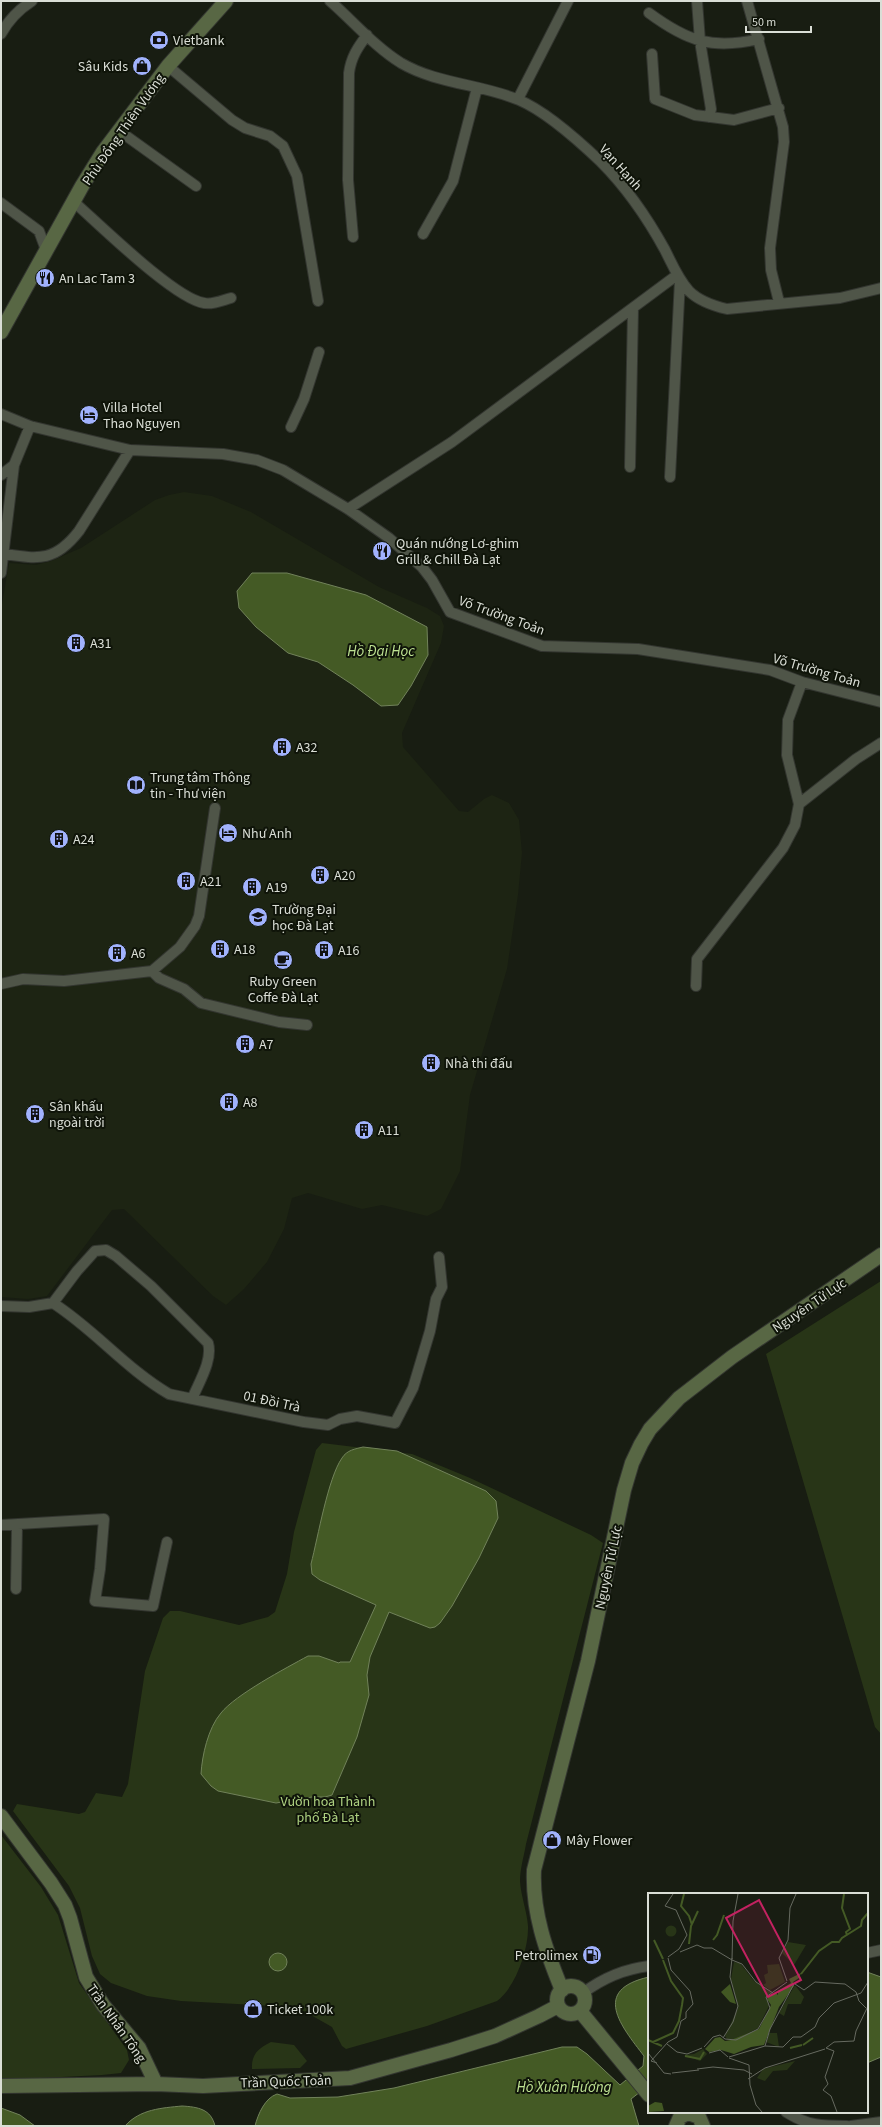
<svg xmlns="http://www.w3.org/2000/svg" width="882" height="2127" viewBox="0 0 882 2127" font-family="'Source Sans 3',sans-serif">
<style>
.built{fill:#1d2413}
.green{fill:#283517}
.water{fill:#445a25;stroke:#71825a}
.lines{fill:none;stroke-linecap:round;stroke-linejoin:round}
.street-casing{stroke:#333630;stroke-width:12}
.secondary-casing{stroke:#333630;stroke-width:16}
.street{stroke:#4f5548;stroke-width:10}
.secondary{stroke:#586744;stroke-width:14}
.labels{text-anchor:middle;stroke-width:4;stroke-linejoin:round;paint-order:stroke}
.poi-label{font-size:14px;fill:#daded6;stroke:#0f1409;text-anchor:start}
.street-label{font-size:14px;fill:#daded6;stroke:#0f1409}
.park-label{font-size:14px;fill:#aed181;stroke:#0f1409}
.water-label{font-size:15px;font-style:italic;fill:#bee292;stroke:#0f1409}
.inset-river{fill:none;stroke:#445a25;stroke-width:2}
.inset-road{fill:none;stroke:#666a60;stroke-width:1}
.view{fill:#c32261;fill-opacity:0.15;stroke:#c32261;stroke-width:2}
.inset-edge{fill:none;stroke:#daded6;stroke-width:2}
</style>
<rect width="100%" height="100%" fill="#181d12"/>
<path class="built" d="M 184,492 L 212,496 L 251,512 L 379,587 L 427,608 L 440,616 L 444,626 L 441,643 L 402,733 L 403,747 L 459,811 L 468,812 L 484,799 L 492,795 L 509,803 L 519,820 L 522,853 L 518,895 L 507,969 L 470,1095 L 460,1171 L 441,1209 L 427,1216 L 382,1205 L 362,1209 L 308,1193 L 292,1198 L 284,1229 L 267,1262 L 244,1289 L 226,1305 L 213,1296 L 124,1209 L 112,1210 L 47,1296 L 28,1299 L 1,1297 L 1,610 L 9,563 L 36,565 L 51,561 L 81,548 L 155,500 L 169,495 Z"/>
<path class="green" d="M 881,1281 L 881,1734 L 875,1727 L 766,1354 Z
M 322,1443 L 412,1454 L 470,1478 L 591,1535 L 603,1543 L 526,1844 C 524,1856 520,1869 520,1881 C 521,1897 527,1911 528,1926 C 529,1949 515,1988 497,2001 L 427,2026 L 346,2049 L 342,2046 L 332,2027 L 302,2010 L 275,2006 L 181,2001 L 147,1996 L 111,1983 L 100,1974 L 92,1956 L 80,1908 L 69,1886 L 13,1811 L 17,1804 L 79,1814 L 85,1812 L 96,1793 L 122,1797 L 128,1784 L 145,1671 L 163,1618 L 170,1611 L 180,1611 L 239,1625 L 268,1617 L 275,1612 L 287,1574 L 294,1532 L 316,1450 Z
M 1,1835 L 41,1887 L 58,1915 L 79,1983 L 127,2050 L 129,2060 L 121,2073 L 102,2075 L 1,2080 Z
M 271,2042 L 294,2045 L 307,2061 L 300,2068 L 252,2069 C 251,2054 259,2048 271,2042 Z"/>
<path class="water" d="M 252,573 L 287,573 L 366,595 L 427,627 L 428,655 L 411,686 L 398,705 L 381,706 L 353,685 L 318,662 L 288,653 L 256,627 L 239,608 L 237,591 Z
M 363,1447 L 397,1451 L 486,1491 L 496,1501 L 498,1518 L 479,1558 L 452,1606 L 440,1623 L 435,1627 L 430,1628 L 389,1612 L 370,1657 L 367,1675 L 369,1695 L 357,1737 L 332,1795 L 325,1797 L 312,1797 L 276,1803 L 218,1791 L 211,1786 L 201,1774 C 202,1756 208,1728 221,1713 C 235,1695 286,1668 308,1656 L 319,1656 L 339,1663 L 340,1662 L 350,1662 L 376,1605 L 320,1580 L 312,1574 L 311,1564 C 318,1537 328,1478 342,1458 C 347,1450 355,1449 363,1447 Z
M269 1962a9 9 0 1 1 18 0a9 9 0 1 1-18 0Z
M 867,1972 L 881,1977 L 881,2057 L 867,2063 Z
M 649,1977 L 649,2085 L 631,2099 L 639,2126 L 255,2126 C 258,2114 265,2098 277,2094 L 290,2098 L 338,2097 L 394,2088 L 562,2047 L 577,2047 L 587,2054 L 620,2085 L 643,2066 L 644,2056 C 621,2026 591,1990 649,1977 Z
M 182,2106 C 198,2107 211,2109 215,2126 L 125,2126 C 140,2109 162,2108 182,2106 Z
M 1,2108 L 20,2115 L 35,2126 L 1,2126 Z"/>
<g class="lines">
<g class="street-casing">
<path id="street" d="M 330,1 C 353,21 375,47 401,63 C 437,84 481,84 519,100 C 545,111 580,142 601,162 C 626,187 648,219 665,250 C 672,264 678,279 689,291 C 699,301 714,306 727,309 L 840,298 L 881,288
M 697,1 L 700,41 L 711,109 L 709,117
M 747,1 L 783,127 L 784,142 L 770,248 L 771,270 L 779,302
M 649,13 C 687,41 712,50 759,39
M 1,34 C 9,19 18,10 32,1
M 652,54 L 655,99 L 695,115 L 734,120 L 779,108
M 168,66 L 232,120 L 245,128 L 270,136 L 283,146 L 297,176 L 318,301
M 518,99 L 568,1
M 118,130 L 196,186
M 74,202 C 99,224 175,299 204,303 C 213,305 223,300 231,298
M 1,203 L 39,231 L 46,250
M 423,234 L 453,181 L 477,88
M 353,237 L 348,180 L 349,73 C 351,57 358,47 367,35
M 1,414 L 30,426 L 130,450 L 223,454 L 257,460 L 283,470 L 348,509 L 389,538 L 422,567 L 432,580 L 450,612 L 542,646 L 638,649 L 770,670 L 802,682 L 881,702
M 291,427 L 304,399 L 319,352
M 630,467 L 633,309
M 1,475 L 14,465
M 670,477 L 680,280
M 348,509 L 452,442 L 677,275
M 4,554 C 39,559 55,562 79,531 L 130,450
M 1,573 L 14,465 L 30,426
M 799,804 L 856,759 L 881,743
M 152,971 L 159,978 L 184,989 L 201,1003 L 279,1022 L 307,1025
M 1,984 L 23,979 L 64,981 L 152,971 L 180,947 L 195,926 L 199,916 L 215,808
M 696,986 L 697,959 L 783,848 L 795,825 L 799,804 L 787,755 L 788,720 L 802,682
M 53,1303 L 77,1271 L 95,1251 L 106,1250 L 116,1256 L 151,1286 L 208,1343 C 213,1360 199,1382 192,1399
M 1,1306 L 29,1307 L 53,1303 C 95,1330 125,1368 169,1394 L 304,1422 L 328,1425 L 340,1419 L 357,1416 L 395,1423 L 413,1388 L 430,1331 L 436,1299 L 442,1287 L 439,1257
M 1,1525 L 104,1519 L 100,1569 L 95,1601 L 153,1606 L 167,1542
M 16,1589 L 17,1525
M 867,1953 L 881,1950
M 583,1993 C 603,1978 624,1969 649,1966
M 786,2112 C 808,2126 822,2126 847,2126
M 851,2126 L 881,2122"/>
</g>
<g class="secondary-casing">
<path id="secondary" d="M 1,332 L 82,186 L 103,152 L 168,66 L 226,1
M 1,1816 L 51,1883 L 65,1905 L 70,1918 L 86,1977 L 103,2005 L 139,2048 L 156,2084
M557 2000a14 14 0 1 1 28 0a14 14 0 1 1-28 0Z
M 562,1990 C 546,1951 532,1912 534,1870 L 588,1661 L 624,1490 L 632,1463 L 641,1444 L 650,1429 L 679,1398 L 732,1357 L 881,1255
M 580,2011 L 649,2095
M 1,2086 L 156,2084 L 203,2086 L 350,2078 L 451,2050 L 495,2036 L 539,2016 L 558,2006
M 676,2126 L 680,2117 L 688,2113 L 699,2117 L 703,2126"/>
</g>
<use href="#street" class="street"/>
<use href="#secondary" class="secondary"/>
</g>
<defs>
<g id="bank-disc" transform="scale(1)"><circle r="9.5" fill="#a1b2fd" stroke="#0f1409"/><path d="M-6-4H6V4H-6ZM0-2.3a2.3 2.3 0 1 0 0 4.6a2.3 2.3 0 1 0 0-4.6Z" fill="#111"/></g>
<g id="shop-disc" transform="scale(1)"><circle r="9.5" fill="#a1b2fd" stroke="#0f1409"/><path d="M-5-2.5h2.3a2.7 3.5 0 0 1 5.4 0H5L5.5 6h-11ZM-1.5-2.5h3a1.5 2.3 0 0 0-3 0Z" fill="#111"/></g>
<g id="restaurant-disc" transform="scale(1)"><circle r="9.5" fill="#a1b2fd" stroke="#0f1409"/><path d="M-5-6h1v4h1v-4h1v4h1v-4h1v5L-1.5 .5V6h-2V.5L-5-1ZM5-6V6H3V1.5H1.5Q1.5-4 5-6Z" fill="#111"/></g>
<g id="hotel-disc" transform="scale(1)"><circle r="9.5" fill="#a1b2fd" stroke="#0f1409"/><path d="M-6-4.5h1.5V1H6V5H4.5V3h-9V5H-6ZM-4 0a1.8 1.8 0 1 1 3.6 0ZM.5 0V-2.5h3Q6-2.5 6 0Z" fill="#111"/></g>
<g id="building-disc" transform="scale(1)"><circle r="9.5" fill="#a1b2fd" stroke="#0f1409"/><path d="M-4-6H4V6H1V3H-1V6H-4ZM-2.5-4.3h1.7v1.8h-1.7ZM.8-4.3h1.7v1.8H.8ZM-2.5-1h1.7V.8h-1.7ZM.8-1h1.7V.8H.8Z" fill="#111"/></g>
<g id="library-disc" transform="scale(1)"><circle r="9.5" fill="#a1b2fd" stroke="#0f1409"/><path d="M-6-4Q-3-5.5-.7-3.5V5Q-3 3-6 4ZM6-4Q3-5.5 .7-3.5V5Q3 3 6 4Z" fill="#111"/></g>
<g id="university-disc" transform="scale(1)"><circle r="9.5" fill="#a1b2fd" stroke="#0f1409"/><path d="M0-5L7-2L0 1L-7-2ZM-4 1L0 2.5L4 1V4Q0 6-4 4Z" fill="#111"/></g>
<g id="cafe-disc" transform="scale(1)"><circle r="9.5" fill="#a1b2fd" stroke="#0f1409"/><path d="M-5.5-4.5H6V0H3Q3 3.5 0 3.5H-2.5Q-5.5 3.5-5.5 0ZM3-3.2v2h1.7v-2ZM-6 4.5H4V6H-6Z" fill="#111"/></g>
<g id="fuel-disc" transform="scale(1)"><circle r="9.5" fill="#a1b2fd" stroke="#0f1409"/><path d="M-5.5-6h7V0h2V4h1.3V-2.5L3-4.5l.8-.8L6-3V5H2.5V1h-1V6h-7ZM-4.2-4.7v3.2H.2V-4.7Z" fill="#111"/></g>
</defs>
<g fill-rule="evenodd">
<use href="#bank-disc" x="159" y="40"/>
<use href="#shop-disc" x="142" y="66"/>
<use href="#restaurant-disc" x="45" y="278"/>
<use href="#hotel-disc" x="89" y="415"/>
<use href="#restaurant-disc" x="382" y="551"/>
<use href="#building-disc" x="76" y="643"/>
<use href="#building-disc" x="282" y="747"/>
<use href="#library-disc" x="136" y="785"/>
<use href="#hotel-disc" x="228" y="833"/>
<use href="#building-disc" x="59" y="839"/>
<use href="#building-disc" x="320" y="875"/>
<use href="#building-disc" x="186" y="881"/>
<use href="#building-disc" x="252" y="887"/>
<use href="#university-disc" x="258" y="917"/>
<use href="#building-disc" x="220" y="949"/>
<use href="#building-disc" x="324" y="950"/>
<use href="#building-disc" x="117" y="953"/>
<use href="#cafe-disc" x="283" y="960"/>
<use href="#building-disc" x="245" y="1044"/>
<use href="#building-disc" x="431" y="1063"/>
<use href="#building-disc" x="229" y="1102"/>
<use href="#building-disc" x="35" y="1114"/>
<use href="#building-disc" x="364" y="1130"/>
<use href="#shop-disc" x="552" y="1840"/>
<use href="#fuel-disc" x="592" y="1955"/>
<use href="#shop-disc" x="253" y="2009"/>
</g>
<g class="labels">
<g class="poi-label">
<text x="173" y="45">Vietbank</text>
<text x="128" y="71" text-anchor="end">Sâu Kids</text>
<text x="59" y="283">An Lac Tam 3</text>
<text x="103" y="412">Villa Hotel<tspan x="103" dy="16">Thao Nguyen</tspan></text>
<text x="396" y="548">Quán nướng Lơ-ghim<tspan x="396" dy="16">Grill &amp; Chill Đà Lạt</tspan></text>
<text x="90" y="648">A31</text>
<text x="296" y="752">A32</text>
<text x="150" y="782">Trung tâm Thông<tspan x="150" dy="16">tin - Thư viện</tspan></text>
<text x="242" y="838">Như Anh</text>
<text x="73" y="844">A24</text>
<text x="334" y="880">A20</text>
<text x="200" y="886">A21</text>
<text x="266" y="892">A19</text>
<text x="272" y="914">Trường Đại<tspan x="272" dy="16">học Đà Lạt</tspan></text>
<text x="234" y="954">A18</text>
<text x="338" y="955">A16</text>
<text x="131" y="958">A6</text>
<text x="283" y="986" text-anchor="middle">Ruby Green<tspan x="283" dy="16">Coffe Đà Lạt</tspan></text>
<text x="259" y="1049">A7</text>
<text x="445" y="1068">Nhà thi đấu</text>
<text x="243" y="1107">A8</text>
<text x="49" y="1111">Sân khấu<tspan x="49" dy="16">ngoài trời</tspan></text>
<text x="378" y="1135">A11</text>
<text x="566" y="1845">Mây Flower</text>
<text x="578" y="1960" text-anchor="end">Petrolimex</text>
<text x="267" y="2014">Ticket 100k</text>
</g>
<g class="street-label">
<text transform="translate(123 129) rotate(-55)" y="5">Phù Đổng Thiên Vương</text>
<text transform="translate(621 167) rotate(48)" y="5">Vạn Hạnh</text>
<text transform="translate(502 615) rotate(20)" y="5">Võ Trường Toản</text>
<text transform="translate(817 670) rotate(16)" y="5">Võ Trường Toản</text>
<text transform="translate(809 1305) rotate(-34)" y="5">Nguyên Tử Lực</text>
<text transform="translate(272 1401) rotate(12)" y="5">01 Đồi Trà</text>
<text transform="translate(608 1567) rotate(-78)" y="5">Nguyên Tử Lực</text>
<text transform="translate(117 2023) rotate(55)" y="5">Trần Nhân Tông</text>
<text transform="translate(286 2081) rotate(-2)" y="5">Trần Quốc Toản</text>
</g>
<g class="park-label">
<text x="328" y="1806">Vườn hoa Thành<tspan x="328" dy="16">phố Đà Lạt</tspan></text>
</g>
<g class="water-label">
<text x="381" y="656">Hồ Đại Học</text>
<text x="564" y="2092">Hồ Xuân Hương</text>
</g>
</g>
<g transform="translate(648 1893)">
<rect width="220" height="220" fill="#181d12"/>
<path d="M17.5 38a5.5 5.5 0 1 1 11 0a5.5 5.5 0 1 1-11 0ZM 140,49 L 158,52 L 146,72 L 134,60 ZM 86,69 L 92,70 L 106,88 L 124,99 L 119,103 L 121,113 L 110,135 L 88,147 L 79,146 L 77,143 L 90,115 L 83,86 ZM 131,71 L 137,89 L 122,97 L 115,92 L 118,90 L 116,82 L 120,80 L 119,72 ZM 147,92 L 156,104 L 153,111 L 140,111 L 136,123 L 131,120 ZM 121,140 L 129,140 L 131,154 L 118,149 ZM 55,156 L 59,161 L 52,168 L 36,162 L 46,161 ZM 147,168 L 139,177 L 125,178 L 117,188 L 109,185 L 115,176 Z" fill="#283517"/>
<path d="M 82,91 L 88,111 L 82,109 L 73,99 ZM 7,209 L 14,210 L 16,218 L 0,219 L 0,213 Z" fill="#425823"/>
<path d="M 153,80 L 151,85 L 145,89 L 146,93 L 131,114 L 116,152 L 103,154 L 86,161 L 73,157 L 61,159 L 57,156 L 67,145 L 72,144 L 77,148 L 83,147 L 111,136 L 123,112 L 119,106 L 121,104 L 128,100 L 130,102 L 130,98 L 143,90 L 141,86 Z" fill="#445a25"/>
<path class="inset-river" d="M 36,1 L 33,13 L 41,23 L 44,32M 196,1 L 194,15 L 202,36 L 198,39 L 199,42M 6,47 L 15,66M 65,47 L 69,42 L 76,22M 41,51 L 43,33 L 50,18M 153,81 L 171,58 L 184,49 L 191,49 L 194,45 L 213,33 L 214,27 L 220,20M 0,147 L 14,153M 5,149 L 25,140 L 31,128 L 34,112 L 35,105 L 23,88 L 15,67M 155,152 L 165,145M 142,155 L 154,152M 37,163 L 52,166 L 56,159"/>
<path class="inset-road" d="M 32,59 L 49,52 L 56,55 L 64,55 L 84,67M 20,64 L 31,56 L 39,42 L 28,17 L 17,13 L 25,1M 84,66 L 85,28 L 90,1M 84,67 L 94,71 L 108,89 L 125,100M 139,88 L 131,65 L 140,47 L 142,15 L 148,1M 147,91 L 156,97 L 167,89 L 197,91 L 208,99M 208,99 L 211,108 L 218,115M 72,142 L 77,146 L 88,147 L 110,136 L 122,115 L 118,104 L 139,89M 75,145 L 85,129 L 90,113 L 82,84 L 84,65M 19,151 L 29,159 L 39,161 L 54,155M 117,153 L 135,154 L 145,144 L 153,144 L 167,134 L 171,125 L 186,110 L 213,100 L 220,89M 56,154 L 65,144 L 72,142M 178,155 L 186,158 L 177,184 L 180,191 L 175,197 L 183,203 L 189,219M 178,155 L 186,149 L 206,148 L 208,138 L 220,113M 0,160 L 16,180 L 23,181M 61,160 L 72,157 L 80,164M 81,164 L 117,153 L 122,136 L 146,91M 81,165 L 101,172 L 102,192 L 108,212 L 114,219M 9,170 L 3,168 L 20,149 L 29,144 L 33,128 L 38,125 L 38,119 L 45,111 L 42,98 L 23,77 L 20,65M 49,176 L 65,174 L 96,177 L 104,181M 24,180 L 51,177M 100,186 L 117,175 L 177,156"/>
<path class="view" d="M 111,7 L 153,87 L 120,104 L 78,25 Z"/>
<rect width="220" height="220" class="inset-edge"/>
</g>
<rect width="882" height="2127" fill="none" stroke="#daded6" stroke-width="4"/>
<path d="M746 26v6h65v-6" fill="none" stroke="#daded6" stroke-width="2"/>
<text x="752" y="26" font-size="12" fill="#daded6" stroke="#0f1409" stroke-width="3" paint-order="stroke">50 m</text>
</svg>
